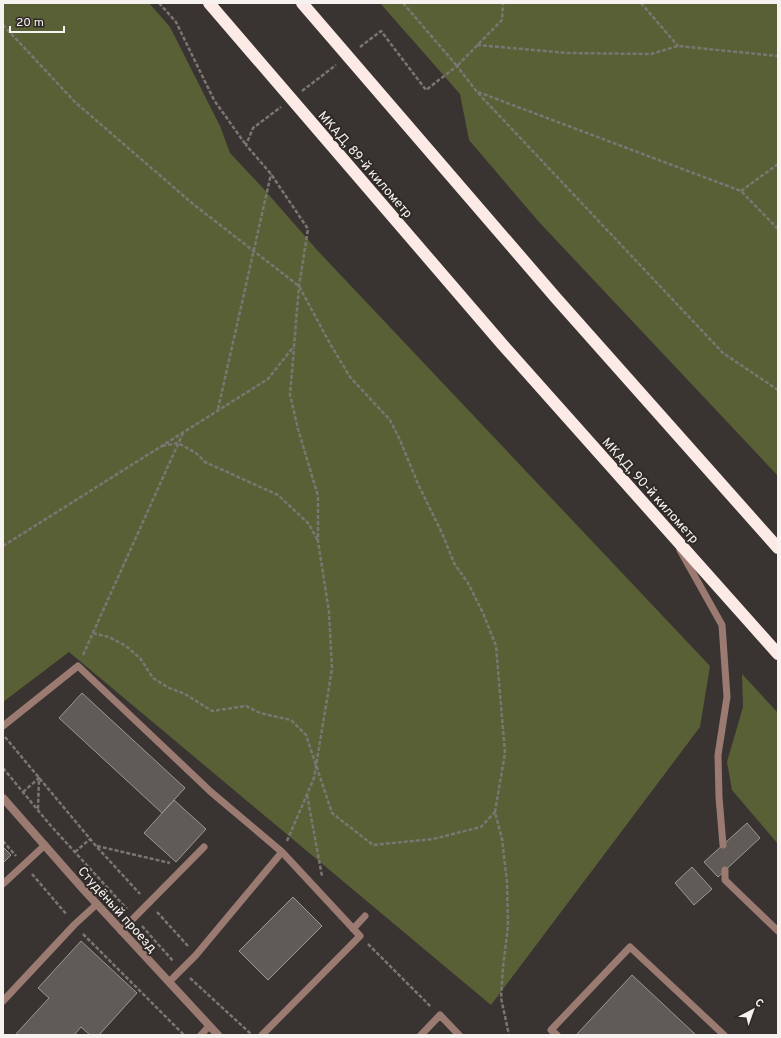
<svg xmlns="http://www.w3.org/2000/svg" width="781" height="1038" viewBox="0 0 781 1038" font-family="Overpass,sans-serif">
<style>
.green{fill:#5a6036}
.building{fill:#605b57;stroke:#9d9793}
.lines{fill:none;stroke-linecap:round;stroke-linejoin:round}
.path{stroke:#7a7673;stroke-width:2.5;stroke-dasharray:4 2;stroke-linecap:butt}
.lane{stroke:#9b7a71;stroke-width:7}
.street{stroke:#9b7a71;stroke-width:8}
.highway{stroke:#fbeae5;stroke-width:12}
.labels{text-anchor:middle;stroke-width:4;stroke-linejoin:round;paint-order:stroke}
.street-label{font-size:13px;fill:#f5f2f0;stroke:#2f2a27}
</style>
<rect width="100%" height="100%" fill="#393431"/>
<path class="green" d="M 3,3 L 149,3 L 170,27 L 220,126 L 230,153 L 262,187 L 317,250 L 710,666 L 700,727 L 491,1005 L 69,652 L 3,702 Z
M 380,3 L 778,3 L 778,476 L 539,222 L 469,140 L 460,94 Z
M 742,674 L 778,713 L 778,844 L 732,790 L 727,762 L 743,707 Z"/>
<path class="building" d="M 82,693 L 185,788 L 162,813 L 59,718 Z
M 174,800 L 206,829 L 176,862 L 144,833 Z
M 747,823 L 760,838 L 718,877 L 704,862 Z
M 3,847 L 11,855 L 3,863 Z
M 692,867 L 712,889 L 694,905 L 675,883 Z
M 293,897 L 322,926 L 268,980 L 239,951 Z
M 81,941 L 137,993 L 99,1035 L 90,1035 L 81,1027 L 74,1035 L 15,1035 L 49,998 L 38,988 Z
M 632,975 L 696,1035 L 578,1035 L 577,1034 Z"/>
<g class="lines">
<path class="path" d="M 159,3 L 176,22 L 214,100 L 246,145
M 403,3 L 457,66 L 502,20 L 503,3
M 641,3 L 678,46
M 3,25 L 75,102 L 193,204 L 299,286 L 328,340 L 350,377 L 390,420 L 400,440 L 418,484 L 442,533 L 454,563 L 468,583 L 483,613 L 496,646 L 505,753 L 495,812 L 502,839 L 507,882 L 508,926 L 503,967 L 501,998 L 509,1035
M 477,45 L 568,53 L 651,54 L 678,46 L 778,56
M 360,47 L 381,31 L 426,90 L 457,66 L 477,92 L 723,353 L 778,390
M 302,91 L 336,65
M 478,92 L 741,191 L 778,229
M 741,191 L 778,164
M 218,409 L 271,174
M 162,446 L 178,443 L 196,453 L 205,462 L 278,495 L 309,524 L 318,541
M 3,546 L 268,379 L 294,346 L 299,286 L 308,229 L 271,174 L 246,145 L 253,128 L 281,107
M 93,633 L 109,637 L 126,646 L 140,658 L 153,678 L 169,688 L 185,694 L 212,711 L 246,706 L 260,713 L 291,720 L 306,735 L 332,813 L 373,845 L 433,839 L 481,827 L 495,812
M 83,655 L 183,433
M 5,737 L 96,846 L 140,894
M 3,768 L 51,826 L 127,909
M 23,792 L 39,778 L 38,809
M 307,795 L 322,876
M 3,841 L 16,856
M 287,841 L 314,778 L 332,669 L 329,612 L 318,541 L 318,496 L 298,429 L 290,395 L 294,348
M 97,846 L 170,863
M 75,852 L 90,839
M 32,874 L 67,915
M 157,912 L 188,946
M 142,926 L 173,961
M 83,934 L 184,1035
M 368,944 L 431,1007
M 190,978 L 251,1034"/>
<path class="lane" d="M 680,550 L 722,625 L 727,697 L 718,755 L 719,797 L 723,845
M 3,726 L 78,666 L 211,792 L 282,852
M 725,870 L 725,880 L 778,931
M 3,884 L 45,845
M 353,929 L 365,916
M 121,931 L 204,847
M 169,982 L 196,955 L 282,852 L 360,936 L 262,1035
M 3,1001 L 75,924 L 97,904
M 201,1035 L 209,1026
M 421,1035 L 440,1015 L 459,1035
M 557,1035 L 551,1030 L 630,947 L 724,1035"/>
<path class="street" d="M 3,798 L 83,889 L 218,1035"/>
<path class="highway" d="M 209,3 L 502,344 L 778,654
M 302,3 L 556,298 L 778,548"/>
</g>
<g class="labels">
<g class="street-label">
<text transform="translate(366 164) rotate(49)" y="5">МКАД, 89-й километр</text>
<text transform="translate(651 490) rotate(48)" y="5">МКАД, 90-й километр</text>
<text transform="translate(118 909) rotate(48)" y="5">Студёный проезд</text>
</g>
</g>
<rect width="781" height="1038" fill="none" stroke="#f5f2f0" stroke-width="8"/>
<g transform="translate(753 1010) rotate(41)" stroke="#2f2a27" stroke-width="3" paint-order="stroke">
<path d="M0-3L7 15L0 10L-7 15Z" fill="#f5f2f0"/>
<text y="-6" font-size="11" font-weight="bold" text-anchor="middle" fill="#f5f2f0">С</text>
</g>
<path d="M10 26v6h54v-6" fill="none" stroke="#f5f2f0" stroke-width="2"/>
<text x="16" y="26" font-size="12" fill="#f5f2f0" stroke="#2f2a27" stroke-width="3" paint-order="stroke">20 m</text>
</svg>
